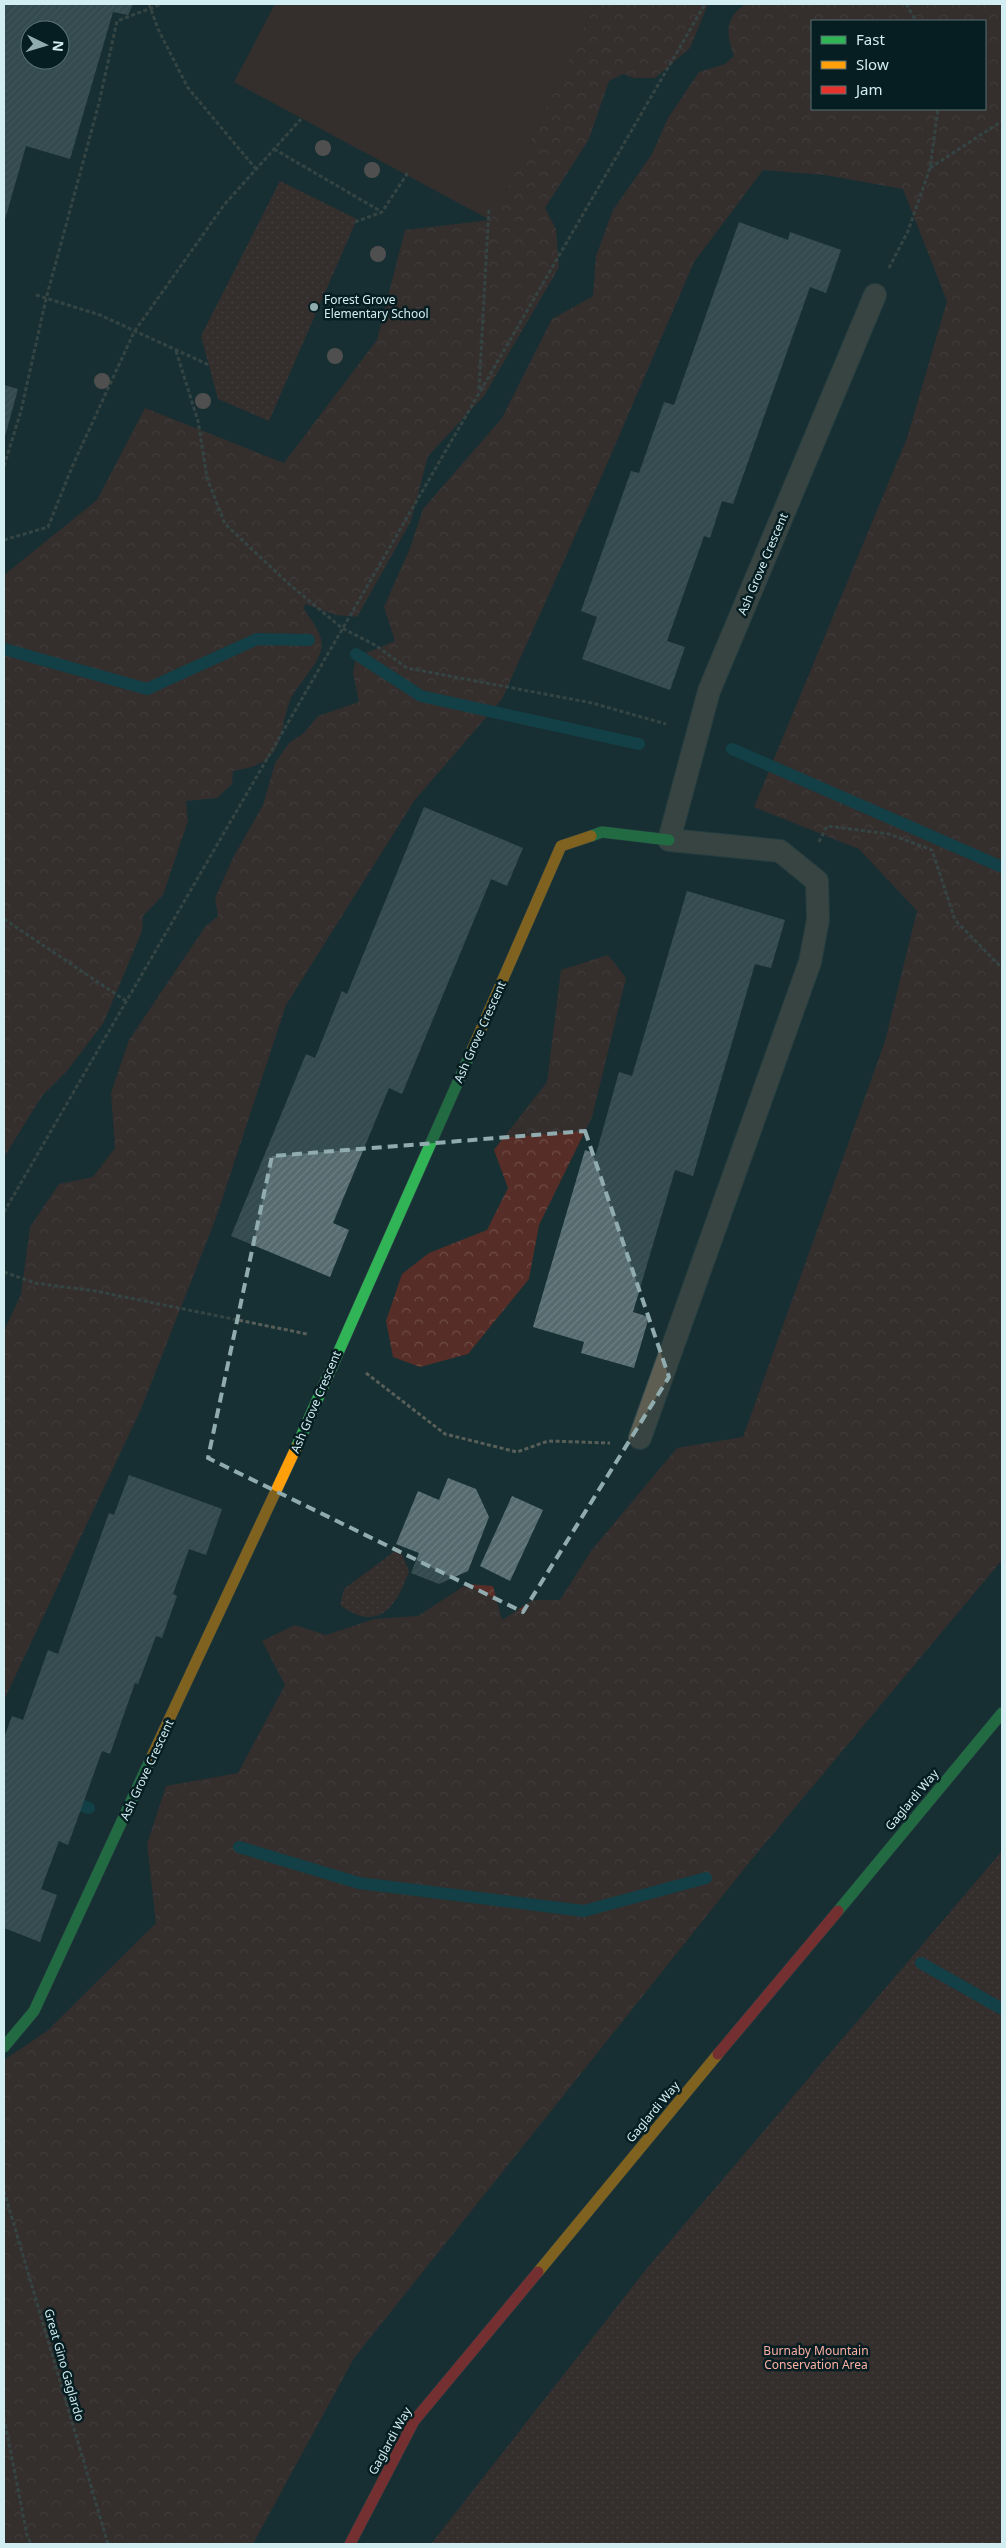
<svg xmlns="http://www.w3.org/2000/svg" width="1006" height="2548" viewBox="0 0 1006 2548" font-family="'Noto Sans',sans-serif">
<style>
.grass{fill:#572d27}
.forest{fill:url(#forest-crowns);fill-rule:evenodd}
.park{fill:url(#park-dots)}
.lines{fill:none;stroke-linecap:round;stroke-linejoin:round}
.stream{stroke:#0d545e;stroke-width:12}
.building{fill:url(#building-hatch);fill-rule:evenodd}
.lane-casing{stroke:#374d4f;stroke-width:24}
.fast-casing{stroke:#374d4f;stroke-width:12}
.slow-casing{stroke:#374d4f;stroke-width:12}
.jam-casing{stroke:#374d4f;stroke-width:12}
.path{stroke:#585e58;stroke-width:3;stroke-dasharray:4 2.5;stroke-linecap:butt}
.lane{stroke:#5e5e52;stroke-width:22}
.fast{stroke:#30b455;stroke-width:11}
.slow{stroke:#ff9f0a;stroke-width:11}
.jam{stroke:#e5322d;stroke-width:11}
.tree{fill:#967671}
.marked{fill:none;stroke:#91acaf;stroke-width:4;stroke-dasharray:10 6;stroke-linejoin:round}
.poi-dot{fill:#91acaf;stroke:#061d21;stroke-width:2}
.labels{text-anchor:middle;stroke-width:5;stroke-linejoin:round;paint-order:stroke}
.poi-label{font-size:12px;fill:#d2eef2;stroke:#061d21;text-anchor:start}
.street-label{font-size:12px;fill:#d2eef2;stroke:#061d21}
.park-label{font-size:12px;fill:#fdafa3;stroke:#061d21}
</style>
<defs>
<pattern id="forest-crowns" width="20" height="18" patternUnits="userSpaceOnUse" patternTransform="scale(1.25)"><rect width="20" height="18" fill="#572d27"/><path d="M2 6a3 3 0 1 1 6 0M12 15a3 3 0 1 1 6 0" fill="none" stroke="#6e4c47"/></pattern>
<pattern id="park-dots" width="8" height="8" patternUnits="userSpaceOnUse" patternTransform="scale(1.25)"><rect width="8" height="8" fill="#572d27"/><path d="M2 2h.1M6 6h.1" fill="none" stroke="#6e4c47" stroke-width="1.8" stroke-linecap="round"/></pattern>
<pattern id="building-hatch" width="6" height="6" patternUnits="userSpaceOnUse" patternTransform="scale(1.25)"><rect width="6" height="6" fill="#566b6f"/><path d="M-1 1l2-2M0 6l6-6M5 7l2-2" fill="none" stroke="#6d8084"/></pattern>
</defs>
<rect width="100%" height="100%" fill="#173033"/>
<path class="grass" d="M 275,4 L 595,4 L 497,211 L 490,220 L 234,82 Z"/>
<path class="forest" d="M 595,4 L 708,4 L 690,48 L 655,78 L 634,78 L 623,74 L 609,81 L 589,139 L 545,208 L 556,229 L 559,267 L 484,396 L 428,456 L 411,521 L 357,617 L 336,615 L 305,604 L 304,609 C 327,642 328,647 304,679 C 300,685 294,692 291,698 C 275,739 289,762 233,771 L 232,784 L 217,798 L 186,801 L 188,821 L 163,895 L 143,916 L 142,931 L 104,1022 L 67,1071 L 42,1096 L 4,1157 L 4,575 L 97,500 L 145,408 L 284,463 L 377,340 L 405,230 L 490,220 L 497,211 Z
M 746,4 L 1002,4 L 1002,1560 L 752,1859 L 354,2358 L 253,2544 L 4,2544 L 4,2060 L 47,2031 L 156,1923 L 147,1844 L 166,1786 L 238,1773 L 285,1685 L 262,1641 L 295,1625 L 326,1635 L 374,1619 L 418,1616 L 467,1584 L 493,1586 L 502,1620 L 533,1600 L 560,1600 L 591,1551 L 677,1448 L 743,1437 L 885,1041 L 917,911 L 859,849 L 754,807 L 907,438 L 947,301 L 903,189 L 825,175 L 763,170 L 694,262 L 597,487 L 502,699 L 414,801 L 286,1005 L 216,1218 L 141,1409 L 4,1700 L 4,1331 L 21,1294 L 30,1227 L 59,1184 L 93,1177 L 115,1148 L 111,1093 L 129,1040 L 205,927 L 218,916 L 215,898 L 233,858 L 263,805 L 275,763 L 289,743 L 304,733 L 318,716 L 359,702 L 353,673 L 356,657 L 395,641 L 384,607 L 410,548 L 423,509 L 502,418 L 552,319 L 593,296 L 596,256 L 613,210 L 652,154 L 668,118 L 699,72 L 725,64 L 734,56 C 726,34 724,18 746,4 ZM 812,21 L 985,21 L 985,109 L 812,109 Z
M 608,955 L 626,978 L 592,1117 L 539,1225 L 529,1279 L 468,1354 L 420,1367 L 393,1357 L 386,1321 L 402,1274 L 429,1253 L 487,1230 L 508,1188 L 494,1150 L 547,1082 L 561,970 Z"/>
<path class="park" d="M 280,181 L 357,219 L 269,421 L 218,399 L 201,336 Z
M 399,1548 L 409,1571 C 396,1608 378,1633 340,1605 L 344,1589 Z
M 1002,1851 L 1002,2544 L 431,2544 L 648,2267 Z"/>
<g class="lines">
<path class="stream" d="M 4,649 L 147,689 L 257,639 L 309,640
M 356,654 L 421,696 L 639,744
M 732,749 L 1002,867
M 68,1801 L 89,1808
M 239,1847 L 359,1883 L 584,1911 L 706,1878
M 921,1963 L 1002,2009"/>
</g>
<path class="building" d="M 4,4 L 133,4 L 128,15 L 113,12 L 70,159 L 26,146 L 4,223 ZM 30,30 L 60,30 L 60,60 L 30,60 Z
M 739,222 L 788,240 L 790,232 L 841,250 L 826,293 L 810,287 L 733,504 L 722,501 L 710,538 L 704,536 L 667,641 L 685,647 L 670,690 L 582,659 L 597,617 L 581,611 L 631,471 L 639,473 L 664,402 L 674,405 Z
M 4,385 L 18,389 L 4,440 Z
M 424,807 L 523,848 L 507,886 L 491,879 L 402,1094 L 389,1088 L 333,1223 L 349,1230 L 330,1277 L 231,1236 L 306,1054 L 315,1058 L 342,991 L 347,994 Z
M 687,891 L 785,920 L 771,968 L 755,964 L 693,1176 L 675,1170 L 633,1312 L 649,1317 L 634,1368 L 581,1353 L 584,1342 L 533,1327 L 585,1150 L 596,1154 L 619,1072 L 632,1076 Z
M 129,1475 L 222,1509 L 206,1555 L 189,1549 L 173,1594 L 177,1596 L 162,1638 L 156,1636 L 138,1684 L 135,1683 L 110,1754 L 102,1751 L 68,1845 L 59,1841 L 41,1889 L 57,1895 L 40,1942 L 4,1928 L 4,1738 L 12,1716 L 23,1720 L 48,1650 L 58,1654 L 109,1513 L 114,1515 Z
M 448,1478 L 476,1489 L 489,1517 L 468,1571 L 439,1584 L 411,1573 L 419,1553 L 396,1544 L 418,1491 L 439,1500 Z
M 512,1496 L 543,1510 L 510,1581 L 480,1566 Z"/>
<g class="lines">
<g class="lane-casing">
<path id="lane" d="M 640,1438 L 810,962 L 818,920 L 817,881 L 780,851 L 669,840 L 709,691 L 875,295"/>
</g>
<g class="fast-casing">
<path id="fast" d="M 591,836 L 602,832 L 669,840
M 296,1448 L 472,1050
M 838,1911 L 1002,1713
M 4,2047 L 34,2011 L 152,1756"/>
</g>
<g class="slow-casing">
<path id="slow" d="M 472,1050 L 561,846 L 591,836
M 152,1756 L 296,1448
M 538,2272 L 718,2054"/>
</g>
<g class="jam-casing">
<path id="jam" d="M 718,2054 L 838,1911
M 350,2544 L 414,2421 L 538,2272"/>
</g>
<path class="path" d="M 149,4 L 158,29 L 188,88 L 256,169
M 906,4 L 916,21
M 274,149 L 382,212
M 930,168 L 1002,121
M 355,222 L 382,212 L 409,171
M 889,268 L 908,231 L 930,168 L 938,109
M 36,295 L 100,315 L 209,365
M 176,351 L 198,421 L 207,478 L 225,524 L 290,585 L 342,628 L 375,645 L 407,668 L 592,703 L 666,724
M 479,389 L 489,207
M 4,466 L 21,411 L 46,299 L 99,103 L 117,21 L 162,4
M 4,540 L 48,527 L 72,467 L 134,332 L 224,205 L 301,119
M 819,842 L 827,826 L 889,834 L 932,850 L 955,920 L 1002,968
M 4,919 L 126,1001
M 4,1212 L 705,4
M 4,1272 L 35,1283 L 95,1291 L 307,1334
M 366,1373 L 445,1434 L 517,1452 L 548,1441 L 610,1443
M 4,2191 L 108,2544
M 4,2418 L 27,2535 L 31,2544"/>
<use href="#lane" class="lane"/>
<use href="#fast" class="fast"/>
<use href="#slow" class="slow"/>
<use href="#jam" class="jam"/>
</g>
<g class="tree">
<circle cx="323" cy="148" r="8"/>
<circle cx="372" cy="170" r="8"/>
<circle cx="378" cy="254" r="8"/>
<circle cx="335" cy="356" r="8"/>
<circle cx="102" cy="381" r="8"/>
<circle cx="203" cy="401" r="8"/>
</g>
<path d="M0 0H1006V2548H0ZM 585,1131 L 669,1377 L 523,1612 L 208,1458 L 272,1156 Z" fill="#173033" fill-opacity=".55" fill-rule="evenodd"/>
<path class="marked" d="M 585,1131 L 669,1377 L 523,1612 L 208,1458 L 272,1156 Z"/>
<circle class="poi-dot" cx="314" cy="307" r="5"/>
<g class="labels">
<g class="poi-label">
<text x="324" y="304">Forest Grove<tspan x="324" dy="14">Elementary School</tspan></text>
</g>
<g class="street-label">
<text transform="translate(763 564) rotate(-67)" y="4">Ash Grove Crescent</text>
<text transform="translate(480 1032) rotate(-66)" y="4">Ash Grove Crescent</text>
<text transform="translate(316 1402) rotate(-67)" y="4">Ash Grove Crescent</text>
<text transform="translate(147 1770) rotate(-65)" y="4">Ash Grove Crescent</text>
<text transform="translate(912 1800) rotate(-50)" y="4">Gaglardi Way</text>
<text transform="translate(653 2112) rotate(-50)" y="4">Gaglardi Way</text>
<text transform="translate(64 2365) rotate(74)" y="4">Great Gino Gaglardo</text>
<text transform="translate(390 2441) rotate(-61)" y="4">Gaglardi Way</text>
</g>
<g class="park-label">
<text x="816" y="2355">Burnaby Mountain<tspan x="816" dy="14">Conservation Area</tspan></text>
</g>
</g>
<rect width="1006" height="2548" fill="none" stroke="#d2eef2" stroke-width="10"/>
<rect x="811" y="20" width="175" height="90" fill="#061d21" stroke="#587175"/>
<rect x="821" y="36" width="25" height="8" fill="#30b455" stroke="#587175"/>
<text x="856" y="45" font-size="15" fill="#d2eef2">Fast</text>
<rect x="821" y="61" width="25" height="8" fill="#ff9f0a" stroke="#587175"/>
<text x="856" y="70" font-size="15" fill="#d2eef2">Slow</text>
<rect x="821" y="86" width="25" height="8" fill="#e5322d" stroke="#587175"/>
<text x="856" y="95" font-size="15" fill="#d2eef2">Jam</text>
<g transform="translate(45 45) rotate(95)"><circle r="24" fill="#061d21" stroke="#587175"/>
<path d="M0-4L9 19L0 12L-9 19Z" fill="#91acaf"/>
<text y="-8" font-size="14" font-weight="bold" text-anchor="middle" fill="#d2eef2">N</text>
</g>
</svg>
